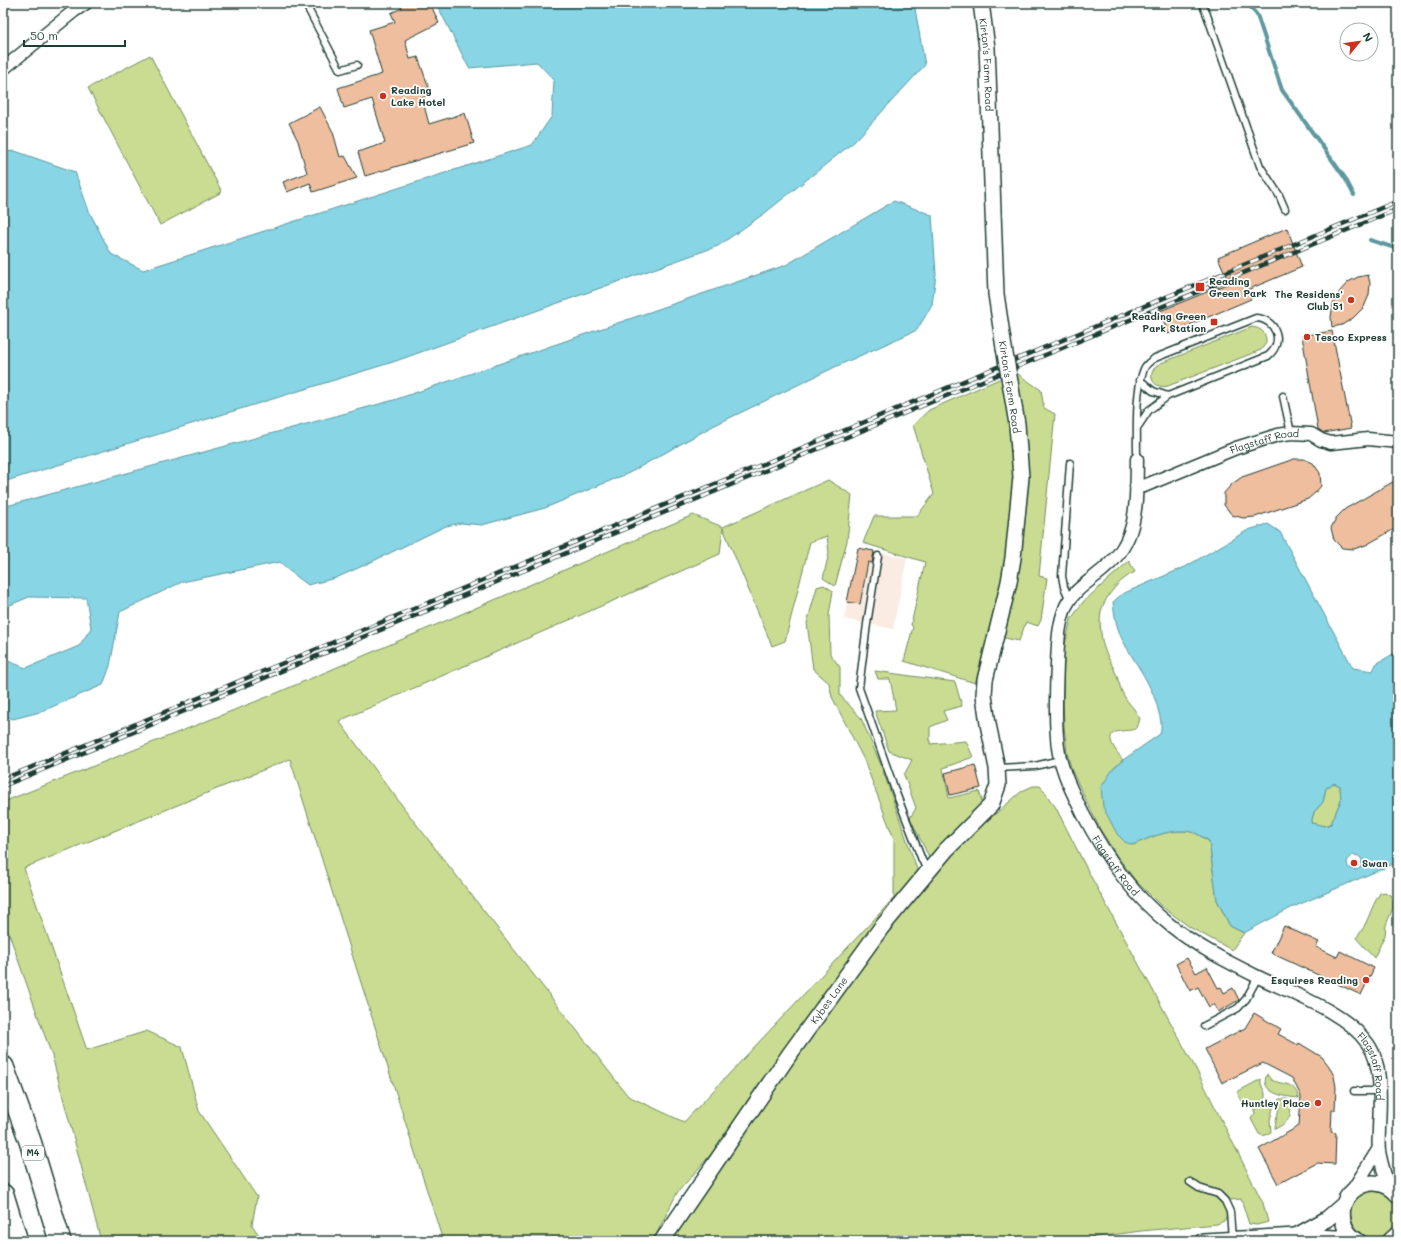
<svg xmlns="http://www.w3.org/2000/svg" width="1401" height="1244" viewBox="0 0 1401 1244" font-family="Mali,sans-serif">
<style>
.built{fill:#faece2}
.green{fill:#c9dc91;stroke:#748c62}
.water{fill:#87d5e5;stroke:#5d989e;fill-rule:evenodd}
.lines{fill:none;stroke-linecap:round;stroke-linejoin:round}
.stream{stroke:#5d989e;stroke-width:4}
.building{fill:#eebe9e;stroke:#1f3d34}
.service-casing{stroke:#1f3d34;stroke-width:9}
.minor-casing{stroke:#1f3d34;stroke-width:15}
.tertiary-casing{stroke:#1f3d34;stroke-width:18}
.motorway-casing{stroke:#1f3d34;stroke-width:24}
.service{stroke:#fff;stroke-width:6}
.minor{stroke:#fff;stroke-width:12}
.tertiary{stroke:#fff;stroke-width:15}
.motorway{stroke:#fff;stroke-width:21}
.rail-casing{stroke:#1f3d34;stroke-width:4.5}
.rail{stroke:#fff;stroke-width:3;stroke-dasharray:9;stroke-linecap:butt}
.tertiary-bridge-casing{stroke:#1f3d34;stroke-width:18;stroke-linecap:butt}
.tertiary-bridge{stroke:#fff;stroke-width:15}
.poi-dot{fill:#c8321e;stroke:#fff;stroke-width:1.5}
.labels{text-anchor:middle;stroke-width:3.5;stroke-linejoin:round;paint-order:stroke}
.shield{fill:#fff;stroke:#627771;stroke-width:1}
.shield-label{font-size:9px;font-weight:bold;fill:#1f3d34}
.street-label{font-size:10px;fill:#1f3d34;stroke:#fff}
.poi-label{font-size:10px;font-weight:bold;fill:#1f3d34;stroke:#fff;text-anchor:start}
</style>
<rect width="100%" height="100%" fill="#fff"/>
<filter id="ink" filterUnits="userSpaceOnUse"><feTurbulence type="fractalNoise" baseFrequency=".025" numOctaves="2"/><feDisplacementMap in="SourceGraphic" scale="8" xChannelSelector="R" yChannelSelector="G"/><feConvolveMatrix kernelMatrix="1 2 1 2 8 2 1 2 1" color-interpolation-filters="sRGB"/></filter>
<g filter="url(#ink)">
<path class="built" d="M 858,548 L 907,558 L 893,629 L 844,619 Z
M 1398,1073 L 1398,1162 L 1395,1153 L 1393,1121 L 1395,1084 Z"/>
<path class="green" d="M 150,55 L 222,192 L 160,225 L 88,88 Z
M 1252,327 C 1262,328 1267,334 1266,343 L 1261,350 L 1168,386 C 1151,390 1145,371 1161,363 Z
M 1015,372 L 1041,390 L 1044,408 L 1055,414 L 1039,576 L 1047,578 L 1041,620 L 1038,626 L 1026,622 L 1019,641 L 1005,638 L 992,634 L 975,683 L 904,661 L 913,627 L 911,625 L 925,562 L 863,543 L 874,516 L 917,516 L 934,494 L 913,425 L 929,410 Z
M 828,480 L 852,495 L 847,541 L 835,586 L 823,578 L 829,553 L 827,536 L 810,542 L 785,641 L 772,646 L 723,528 L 720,554 L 339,721 L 410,816 L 628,1096 L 684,1122 L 894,898 L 894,839 L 864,760 L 832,697 L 829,683 L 813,669 L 807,623 L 817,587 L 824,585 L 833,591 L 829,615 L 830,654 L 840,667 L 840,695 L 861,718 L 881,765 L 918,872 L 930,859 L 910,818 L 916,808 L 904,775 L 912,760 L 889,751 L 875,711 L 896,710 L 890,679 L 878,679 L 875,671 L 955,682 L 962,706 L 943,711 L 947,720 L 930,727 L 930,744 L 966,741 L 973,757 L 943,768 L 949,798 L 979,791 L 984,808 L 949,851 L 986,822 L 1022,791 L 1033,786 L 1040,786 C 1046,792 1049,800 1055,806 L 1090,875 L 1196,1069 L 1263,1203 L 1268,1222 L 1257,1225 L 1249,1224 L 1241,1199 L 1221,1201 L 1226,1206 L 1228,1214 L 1224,1221 L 1217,1224 L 1141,1231 L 1067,1241 L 668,1241 L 854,965 L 713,1152 L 677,1193 L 653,1241 L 443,1241 L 290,759 L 24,868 L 87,1050 L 147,1031 L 182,1047 L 199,1111 L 257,1197 L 252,1225 L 263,1241 L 101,1241 L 52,1056 L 3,917 L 3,802 L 272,695 L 693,515 L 723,527 Z
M 1129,561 L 1135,572 C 1120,579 1106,595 1101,611 C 1099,621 1101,635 1103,645 C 1106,656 1113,665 1117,676 C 1119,682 1120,688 1123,694 C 1127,703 1136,709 1140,719 L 1137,728 C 1132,731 1127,730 1121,731 C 1100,733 1117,752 1123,760 L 1113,769 L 1133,845 C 1151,837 1171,828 1192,832 C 1197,833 1204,839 1209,841 L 1217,900 L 1230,926 L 1244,933 L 1232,950 L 1191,928 L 1161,906 L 1135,880 L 1117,856 L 1100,829 L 1072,771 L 1067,753 L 1064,726 L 1063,699 L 1064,649 L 1071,619 L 1083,602 Z
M 1334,783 L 1340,786 L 1341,800 L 1331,824 L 1325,826 L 1311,823 L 1314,812 L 1323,802 L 1326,788 Z
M 1385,892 L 1390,895 L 1393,902 L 1393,908 L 1386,925 L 1385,935 L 1374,958 L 1356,938 C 1368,925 1370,908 1380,893 Z
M 1267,1074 L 1271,1080 C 1283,1085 1294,1081 1299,1098 C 1285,1097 1258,1093 1267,1074 Z
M 1261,1079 L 1261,1084 L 1265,1093 L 1265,1099 L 1252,1106 L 1248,1104 L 1244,1105 L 1237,1092 Z
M 1279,1099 L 1287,1099 L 1291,1103 C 1291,1118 1289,1122 1275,1129 C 1275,1123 1277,1118 1278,1112 C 1279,1107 1277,1104 1279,1099 Z
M 1268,1102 L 1271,1104 L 1274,1104 L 1270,1120 L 1271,1132 L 1263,1136 L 1259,1134 L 1251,1119 L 1255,1113 L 1254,1110 Z
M 1373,1188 L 1393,1196 L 1398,1203 L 1397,1229 C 1393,1232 1389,1236 1384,1238 C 1361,1244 1340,1216 1356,1197 C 1360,1193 1367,1191 1373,1188 Z"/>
<path class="water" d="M 436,3 L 914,3 L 925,65 L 855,141 L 765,213 L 718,246 L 393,362 L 3,482 L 3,152 L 15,151 L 75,172 L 89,211 L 111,254 L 143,270 L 532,145 L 552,116 L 554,80 L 537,62 L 469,68 Z
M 894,201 L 932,215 L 936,274 L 932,305 L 917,330 L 835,367 L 713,426 L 629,473 L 545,508 L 482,525 L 461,523 L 446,526 L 367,564 L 336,578 L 308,585 L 292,573 L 280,562 L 182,582 L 120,612 L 110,666 L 103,685 L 40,712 L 13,719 L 3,715 L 3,659 L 26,668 L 79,646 L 91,628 L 86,598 L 29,597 L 3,608 L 3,507 L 394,400 L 786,265 Z
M 1268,524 L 1280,532 L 1353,668 L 1373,671 L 1376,664 L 1398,651 L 1398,862 L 1291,908 L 1244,933 L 1230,926 L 1217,900 L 1209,841 C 1204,838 1197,833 1192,832 C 1171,828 1151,837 1133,845 L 1125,842 L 1117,834 L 1103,807 L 1101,787 L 1113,769 L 1123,760 L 1160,734 C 1162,726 1161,721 1159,713 C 1153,685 1136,665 1123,641 C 1117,630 1114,614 1113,602 L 1122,594 L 1185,567 L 1248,530 ZM 1334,783 L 1340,786 L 1341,800 L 1331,824 L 1325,826 L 1311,823 L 1314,812 L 1323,802 L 1326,788 ZM 1352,855 L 1359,856 L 1362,860 L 1361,867 L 1357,870 L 1349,868 C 1346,864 1347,859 1352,855 Z"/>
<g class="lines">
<path class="stream" d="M 1247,3 L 1257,15 L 1282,90 L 1345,178 L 1354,195
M 1370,240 L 1398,249"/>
</g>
<path class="building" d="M 400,3 L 430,3 L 439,23 L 405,40 L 410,59 L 418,57 L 431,94 L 422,98 L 429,124 L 465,113 L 474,143 L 365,176 L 358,152 L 385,143 L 372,99 L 344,108 L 338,88 L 382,74 L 369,30 L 395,22 L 391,13 L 402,8 Z
M 320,107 L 333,132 L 340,157 L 345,156 L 357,178 L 313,192 L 310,183 L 287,192 L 283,182 L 307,173 L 298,141 L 289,123 Z
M 1287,228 L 1302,267 L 1247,290 L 1251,299 L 1168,334 L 1160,311 L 1229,283 L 1218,257 Z
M 1368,275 L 1370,283 L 1369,295 L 1364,307 L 1353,318 L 1342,325 L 1332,327 L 1331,317 L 1333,304 L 1340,291 L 1348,282 L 1358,277 Z
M 1332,331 L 1351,428 L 1324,433 L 1318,429 L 1302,336 Z
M 1294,459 L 1304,459 L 1313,463 L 1320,473 L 1321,486 L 1315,493 L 1308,499 L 1255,517 L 1243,518 L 1232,515 L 1224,505 L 1224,493 L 1232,484 L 1242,477 Z
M 1398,479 L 1398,527 L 1366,545 L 1354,549 L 1342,548 L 1334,540 L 1331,528 L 1336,518 L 1345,509 Z
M 858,548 L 874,551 L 872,563 L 868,562 L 860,604 L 847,602 Z
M 975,765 L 981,788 L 950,795 L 945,773 Z
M 1284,926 L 1319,942 L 1316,947 L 1337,957 L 1340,951 L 1374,968 L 1361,995 L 1271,953 Z
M 1187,958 L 1196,973 L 1207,967 L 1218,988 L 1221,987 L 1224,993 L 1233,988 L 1239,1000 L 1218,1012 L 1214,1004 L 1209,1007 L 1198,987 L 1190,991 L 1176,964 Z
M 1254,1013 L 1281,1029 L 1278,1034 L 1298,1045 L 1299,1043 L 1322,1057 L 1329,1066 L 1334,1076 L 1336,1087 L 1335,1110 L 1332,1110 L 1331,1132 L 1336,1133 L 1335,1164 L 1317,1163 L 1278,1184 L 1259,1149 L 1299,1126 L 1301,1096 L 1292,1078 L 1263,1063 L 1222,1083 L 1205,1049 L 1245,1028 Z"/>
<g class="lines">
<g class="service-casing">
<path id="service" d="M 305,3 L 340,70 L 357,65
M 1202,3 L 1207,15 L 1260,166 L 1279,195 L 1285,209
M 1140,380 L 1153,391 L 1168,396
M 1283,396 L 1291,433
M 1137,459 C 1137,435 1135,389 1144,369 C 1146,364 1150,361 1155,358 L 1256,318 C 1276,319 1285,342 1268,356 L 1168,396 L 1149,410 L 1137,428
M 1070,463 L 1062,576 L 1064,587 L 1070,600
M 878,556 L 867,624 L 859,688 L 896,793 L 922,860 L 928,872
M 997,768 L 1035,766 L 1060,760
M 1204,1026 L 1238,1008 L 1246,999 L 1258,977
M 1354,1091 L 1379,1091
M 1190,1182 L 1199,1188 L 1218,1194 L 1225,1201 L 1230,1212 L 1232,1239"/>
</g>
<g class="minor-casing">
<g id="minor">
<path d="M 3,69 L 74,11 L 86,3"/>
<path id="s1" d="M 1137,459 C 1136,500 1140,539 1105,568 C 1092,580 1074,589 1066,606 C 1058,625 1058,644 1057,664 C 1056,688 1055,713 1057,737 C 1058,765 1071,790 1083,814 C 1105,856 1132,895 1170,925 C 1196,946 1226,961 1256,976 C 1291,993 1346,1012 1368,1044 C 1383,1065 1380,1104 1379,1128 C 1379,1136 1378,1144 1379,1151 C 1381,1163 1385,1175 1388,1186"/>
<path id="s2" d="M 1136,486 L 1144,486 L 1236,448 L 1278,435 L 1291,433 L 1311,434 L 1321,440 L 1331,443 L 1368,439 L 1398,442"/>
<path d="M 1352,1191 L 1378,1150"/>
</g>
</g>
<g class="tertiary-casing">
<g id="tertiary">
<path id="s3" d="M 981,3 L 987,48 L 988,72 L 996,294 L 1004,348"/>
<path d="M 1296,1236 L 1327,1219 L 1343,1205"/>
<path id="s4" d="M 662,1241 L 789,1055 L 881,928 L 946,850 L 991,805 L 998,785 L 997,768 L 988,724 L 984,695 L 985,680 L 1009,582 L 1013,558 L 1021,477 L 1017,424 L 1010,382"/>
<path d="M 1203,1241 L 1296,1236 L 1355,1239"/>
<path d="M 1358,1241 C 1352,1238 1348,1233 1345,1227 C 1331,1193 1374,1167 1398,1195"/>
<path d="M 1390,1241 L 1398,1234"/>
</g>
</g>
<g class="motorway-casing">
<path id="motorway" d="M 3,1067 L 30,1141 L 60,1241
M 3,1195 L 17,1241"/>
</g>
<use href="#service" class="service"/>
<use href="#minor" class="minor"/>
<use href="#tertiary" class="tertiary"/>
<use href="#motorway" class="motorway"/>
<g class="rail-casing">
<path id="rail" d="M 3,779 L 1398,201
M 3,786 L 1398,209"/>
</g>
<use href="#rail" class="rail"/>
<g class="tertiary-bridge-casing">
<path id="tertiary-bridge" d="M 1004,348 L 1010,382"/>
</g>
<use href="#tertiary-bridge" class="tertiary-bridge"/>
</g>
</g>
<g class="poi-dot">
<circle cx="383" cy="96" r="4"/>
<rect x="1195" y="282" width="10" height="10" rx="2"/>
<circle cx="1351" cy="300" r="4"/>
<rect x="1210" y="318" width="8" height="8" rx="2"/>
<circle cx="1307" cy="337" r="4"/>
<circle cx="1354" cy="863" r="4"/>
<circle cx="1366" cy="980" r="4"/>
<circle cx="1318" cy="1103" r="4"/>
</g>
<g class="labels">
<rect class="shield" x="22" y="1146" width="22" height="14" rx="3"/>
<g class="shield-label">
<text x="33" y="1156">M4</text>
</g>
<g class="street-label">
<text dy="4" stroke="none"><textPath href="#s3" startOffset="62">Kirton's Farm Road</textPath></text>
<text transform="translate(1010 387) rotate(81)" y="4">Kirton's Farm Road</text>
<text dy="4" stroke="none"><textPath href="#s2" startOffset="137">Flagstaff Road</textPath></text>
<text dy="4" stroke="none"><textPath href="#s1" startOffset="448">Flagstaff Road</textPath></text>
<text dy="4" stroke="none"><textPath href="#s4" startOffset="293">Kybes Lane</textPath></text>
<text dy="4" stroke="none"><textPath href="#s1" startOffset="784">Flagstaff Road</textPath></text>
</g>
<g class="poi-label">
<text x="391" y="94">Reading<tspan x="391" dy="12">Lake Hotel</tspan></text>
<text x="1209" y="285">Reading<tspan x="1209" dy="12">Green Park</tspan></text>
<text x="1343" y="298" text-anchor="end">The Residens'<tspan x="1343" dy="12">Club 51</tspan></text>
<text x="1206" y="320" text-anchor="end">Reading Green<tspan x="1206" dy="12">Park Station</tspan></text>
<text x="1315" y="341">Tesco Express</text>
<text x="1362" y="867">Swan</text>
<text x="1358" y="984" text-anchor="end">Esquires Reading</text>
<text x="1310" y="1107" text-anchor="end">Huntley Place</text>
</g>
</g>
<rect width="1401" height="1244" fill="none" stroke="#fff" stroke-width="16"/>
<rect x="8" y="8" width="1385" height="1228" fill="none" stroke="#1f3d34" stroke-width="1.5" filter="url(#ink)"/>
<g transform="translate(1359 42) rotate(61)"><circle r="19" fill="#ffffff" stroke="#a5b1ae"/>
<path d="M0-3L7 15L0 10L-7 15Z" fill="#c8321e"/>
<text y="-6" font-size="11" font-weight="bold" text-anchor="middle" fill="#1f3d34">N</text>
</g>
<path d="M24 40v6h101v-6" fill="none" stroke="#1f3d34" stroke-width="2"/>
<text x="30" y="40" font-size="12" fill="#1f3d34" stroke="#ffffff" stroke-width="3" paint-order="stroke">50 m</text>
</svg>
